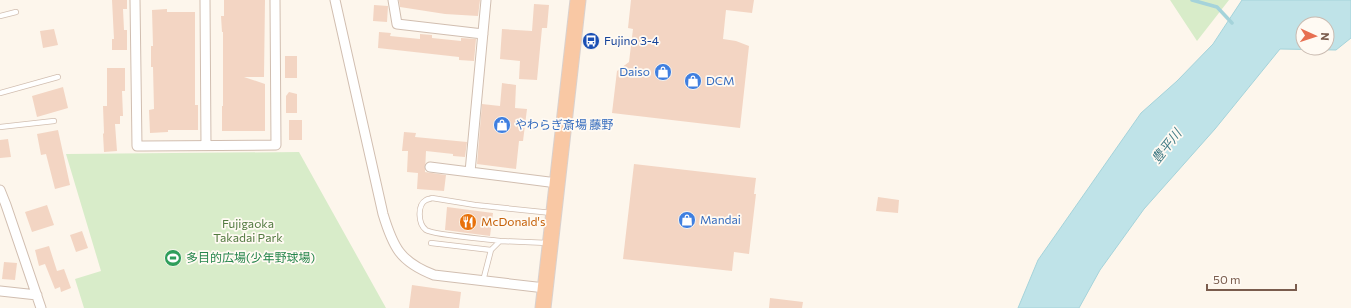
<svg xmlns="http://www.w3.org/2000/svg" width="1351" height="308" viewBox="0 0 1351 308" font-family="Commissioner,'Noto Sans JP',sans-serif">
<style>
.green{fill:#d8ecc9}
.water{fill:#bfe3e8;stroke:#a5d3da;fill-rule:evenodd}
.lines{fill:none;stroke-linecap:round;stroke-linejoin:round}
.stream{stroke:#a5d3da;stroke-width:3.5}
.building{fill:#f3d5c3}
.service-casing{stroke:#d1beb0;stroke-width:6}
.minor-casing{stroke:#d1beb0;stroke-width:11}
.trunk-casing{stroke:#dad1cd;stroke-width:17}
.service{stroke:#fff;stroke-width:4.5}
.minor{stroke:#fff;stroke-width:9}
.trunk{stroke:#f9c8a4;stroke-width:15}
.labels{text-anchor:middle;stroke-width:3.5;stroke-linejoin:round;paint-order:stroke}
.transit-label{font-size:12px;fill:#164399;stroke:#fffaf3;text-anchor:start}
.shop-label{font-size:12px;fill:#366cbe;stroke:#fffaf3;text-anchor:start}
.food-label{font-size:12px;fill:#c56008;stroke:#fffaf3;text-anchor:start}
.park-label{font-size:12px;fill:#537a41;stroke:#fffaf3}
.leisure-label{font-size:12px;fill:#27864d;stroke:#fffaf3;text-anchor:start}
.water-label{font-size:13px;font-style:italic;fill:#437c86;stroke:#fffaf3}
</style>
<rect width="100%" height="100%" fill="#fdf6ec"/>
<path class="green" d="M 1170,0 L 1229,0 L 1197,41 Z
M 299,152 L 386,308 L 84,308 L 75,279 L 101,271 L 66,154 Z"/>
<path class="water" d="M 1242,0 L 1351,0 L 1351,38 L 1336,50 L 1280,49 L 1215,129 L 1144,209 L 1100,270 L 1079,308 L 1018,308 L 1038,260 L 1141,113 L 1177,81 L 1213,44 ZM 1303,24 L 1327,24 L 1327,48 L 1303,48 Z"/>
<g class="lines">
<path class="stream" d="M 1192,0 L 1217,7 L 1232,23"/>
</g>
<path class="building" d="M 112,0 L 127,0 L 127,9 L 123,9 L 124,30 L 127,30 L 127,50 L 112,50 L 112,39 L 114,39 Z
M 224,0 L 265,0 L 264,77 L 244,77 L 265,84 L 265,131 L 222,131 L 222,106 L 223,106 L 223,32 L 222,32 L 221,16 L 224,16 Z
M 399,0 L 480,0 L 478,16 L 445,14 L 400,7 Z
M 631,0 L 754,0 L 752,13 L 726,10 L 723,39 L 736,41 L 749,46 L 740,128 L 612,113 L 617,71 L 629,62 L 633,29 L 628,28 Z
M 534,4 L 549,5 L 547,28 L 542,28 L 537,80 L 519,79 L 520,61 L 500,59 L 502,29 L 532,31 Z
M 374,5 L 388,6 L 387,22 L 373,21 Z
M 167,9 L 167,12 L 195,12 L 195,105 L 198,105 L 198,130 L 168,130 L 168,132 L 150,133 L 149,110 L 154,109 L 153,67 L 151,67 L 151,46 L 153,46 L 152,10 Z
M 54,29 L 58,45 L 43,48 L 40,31 Z
M 379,32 L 391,33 L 390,36 L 420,39 L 420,34 L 432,35 L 432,38 L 461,41 L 461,38 L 476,39 L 474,61 L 459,60 L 459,57 L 378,48 Z
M 285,56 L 297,56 L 297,78 L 285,78 Z
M 107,68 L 125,68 L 125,91 L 122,91 L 123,116 L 120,116 L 120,124 L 115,124 L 117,151 L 104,152 L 103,134 L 104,133 L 103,106 L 107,106 Z
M 502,83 L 516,85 L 515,108 L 527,109 L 523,141 L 519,141 L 516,169 L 477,164 L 482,104 L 500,106 Z
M 63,87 L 68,108 L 37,117 L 32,96 Z
M 289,92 L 297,94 L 297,113 L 286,113 L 286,96 Z
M 289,120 L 302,120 L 302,140 L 289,140 Z
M 58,130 L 70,185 L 55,189 L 46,154 L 41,155 L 37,134 Z
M 404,132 L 416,133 L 415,137 L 467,142 L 465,157 L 453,156 L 453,154 L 426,151 L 425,172 L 446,175 L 444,191 L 417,189 L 418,173 L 407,172 L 408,151 L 402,151 Z
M 8,139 L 11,157 L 0,158 L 0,140 Z
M 634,164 L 756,178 L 754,194 L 756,194 L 749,254 L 734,252 L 732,271 L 623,259 Z
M 878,197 L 899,200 L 898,213 L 876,211 Z
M 47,205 L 54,225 L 32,232 L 25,212 Z
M 447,207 L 493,213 L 490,236 L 445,230 Z
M 82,231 L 88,248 L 76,252 L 70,235 Z
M 49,246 L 57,271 L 64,269 L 71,288 L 61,292 L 60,287 L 55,289 L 45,264 L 39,266 L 35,250 Z
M 4,262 L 17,263 L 15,280 L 2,279 Z
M 412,285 L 461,292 L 459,308 L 409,308 Z
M 770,298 L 803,302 L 802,308 L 769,308 Z"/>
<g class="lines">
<g class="service-casing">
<path id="service" d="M 0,16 L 16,12
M 0,93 L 58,77
M 0,127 L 54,121
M 500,241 C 487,239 433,235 426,230 C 418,224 417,205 426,200 C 428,199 430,199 432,198 L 475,205 L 552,213
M 431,243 L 491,250 L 500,241 L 548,243
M 483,281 L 491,250"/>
</g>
<g class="minor-casing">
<path id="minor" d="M 135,0 L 137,146 L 143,146 L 276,145 L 275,0
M 205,0 L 206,145
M 335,0 L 383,214 C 393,247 400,262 434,275 L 545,288
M 393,0 L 397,24 L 483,34
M 430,167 L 557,183
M 470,172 L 486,0
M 0,190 L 6,205 L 41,308
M 0,291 L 37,295"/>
</g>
<g class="trunk-casing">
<path id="trunk" d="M 543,308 L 578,0"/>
</g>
<use href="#service" class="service"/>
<use href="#minor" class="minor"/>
<use href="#trunk" class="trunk"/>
</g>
<defs>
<g id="bus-disc" transform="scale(0.9)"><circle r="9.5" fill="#1a4fb4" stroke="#fffaf3"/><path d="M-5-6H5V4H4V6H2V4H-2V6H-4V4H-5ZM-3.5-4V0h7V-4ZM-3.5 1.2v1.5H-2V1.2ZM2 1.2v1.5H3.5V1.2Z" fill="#fff"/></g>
<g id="shop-disc" transform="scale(0.9)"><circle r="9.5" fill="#3f7fe0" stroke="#fffaf3"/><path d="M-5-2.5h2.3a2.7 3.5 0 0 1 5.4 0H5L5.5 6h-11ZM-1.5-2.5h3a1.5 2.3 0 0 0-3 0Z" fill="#fff"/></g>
<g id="restaurant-disc" transform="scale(0.9)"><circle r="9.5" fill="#e8710a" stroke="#fffaf3"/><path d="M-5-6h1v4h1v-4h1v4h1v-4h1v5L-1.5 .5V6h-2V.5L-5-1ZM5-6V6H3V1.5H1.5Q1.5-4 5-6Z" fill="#fff"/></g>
<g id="stadium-disc" transform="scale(0.9)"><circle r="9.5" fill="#2e9e5b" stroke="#fffaf3"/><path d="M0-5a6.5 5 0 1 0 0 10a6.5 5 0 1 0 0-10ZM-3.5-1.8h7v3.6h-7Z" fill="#fff"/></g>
</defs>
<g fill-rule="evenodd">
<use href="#bus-disc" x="591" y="41"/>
<use href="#shop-disc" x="663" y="72"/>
<use href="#shop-disc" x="693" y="81"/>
<use href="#shop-disc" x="502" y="125"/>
<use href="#shop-disc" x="687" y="220"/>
<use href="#restaurant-disc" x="468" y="222"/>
<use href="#stadium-disc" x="173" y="258"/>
</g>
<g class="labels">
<g class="transit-label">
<text x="604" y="45">Fujino 3-4</text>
</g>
<g class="shop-label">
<text x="650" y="76" text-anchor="end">Daiso</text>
<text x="706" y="85">DCM</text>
<text x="515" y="129">やわらぎ斎場 藤野</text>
<text x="700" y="224">Mandai</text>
</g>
<g class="food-label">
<text x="481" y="226">McDonald's</text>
</g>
<g class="park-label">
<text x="248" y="228">Fujigaoka<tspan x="248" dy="14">Takadai Park</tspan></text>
</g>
<g class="leisure-label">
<text x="186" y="262">多目的広場(少年野球場)</text>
</g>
<g class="water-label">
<text transform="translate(1166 146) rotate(-52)" y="5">豊平川</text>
</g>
</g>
<g transform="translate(1315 36) rotate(93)"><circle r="19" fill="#fffaf3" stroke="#cabbb1"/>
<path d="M0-3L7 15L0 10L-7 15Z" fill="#e76f51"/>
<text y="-6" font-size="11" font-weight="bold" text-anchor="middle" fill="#7a5c4d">N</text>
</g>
<path d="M1207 284v6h89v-6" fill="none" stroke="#7a5c4d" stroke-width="2"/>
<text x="1213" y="284" font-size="12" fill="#7a5c4d" stroke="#fffaf3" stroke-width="3" paint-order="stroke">50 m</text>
</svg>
